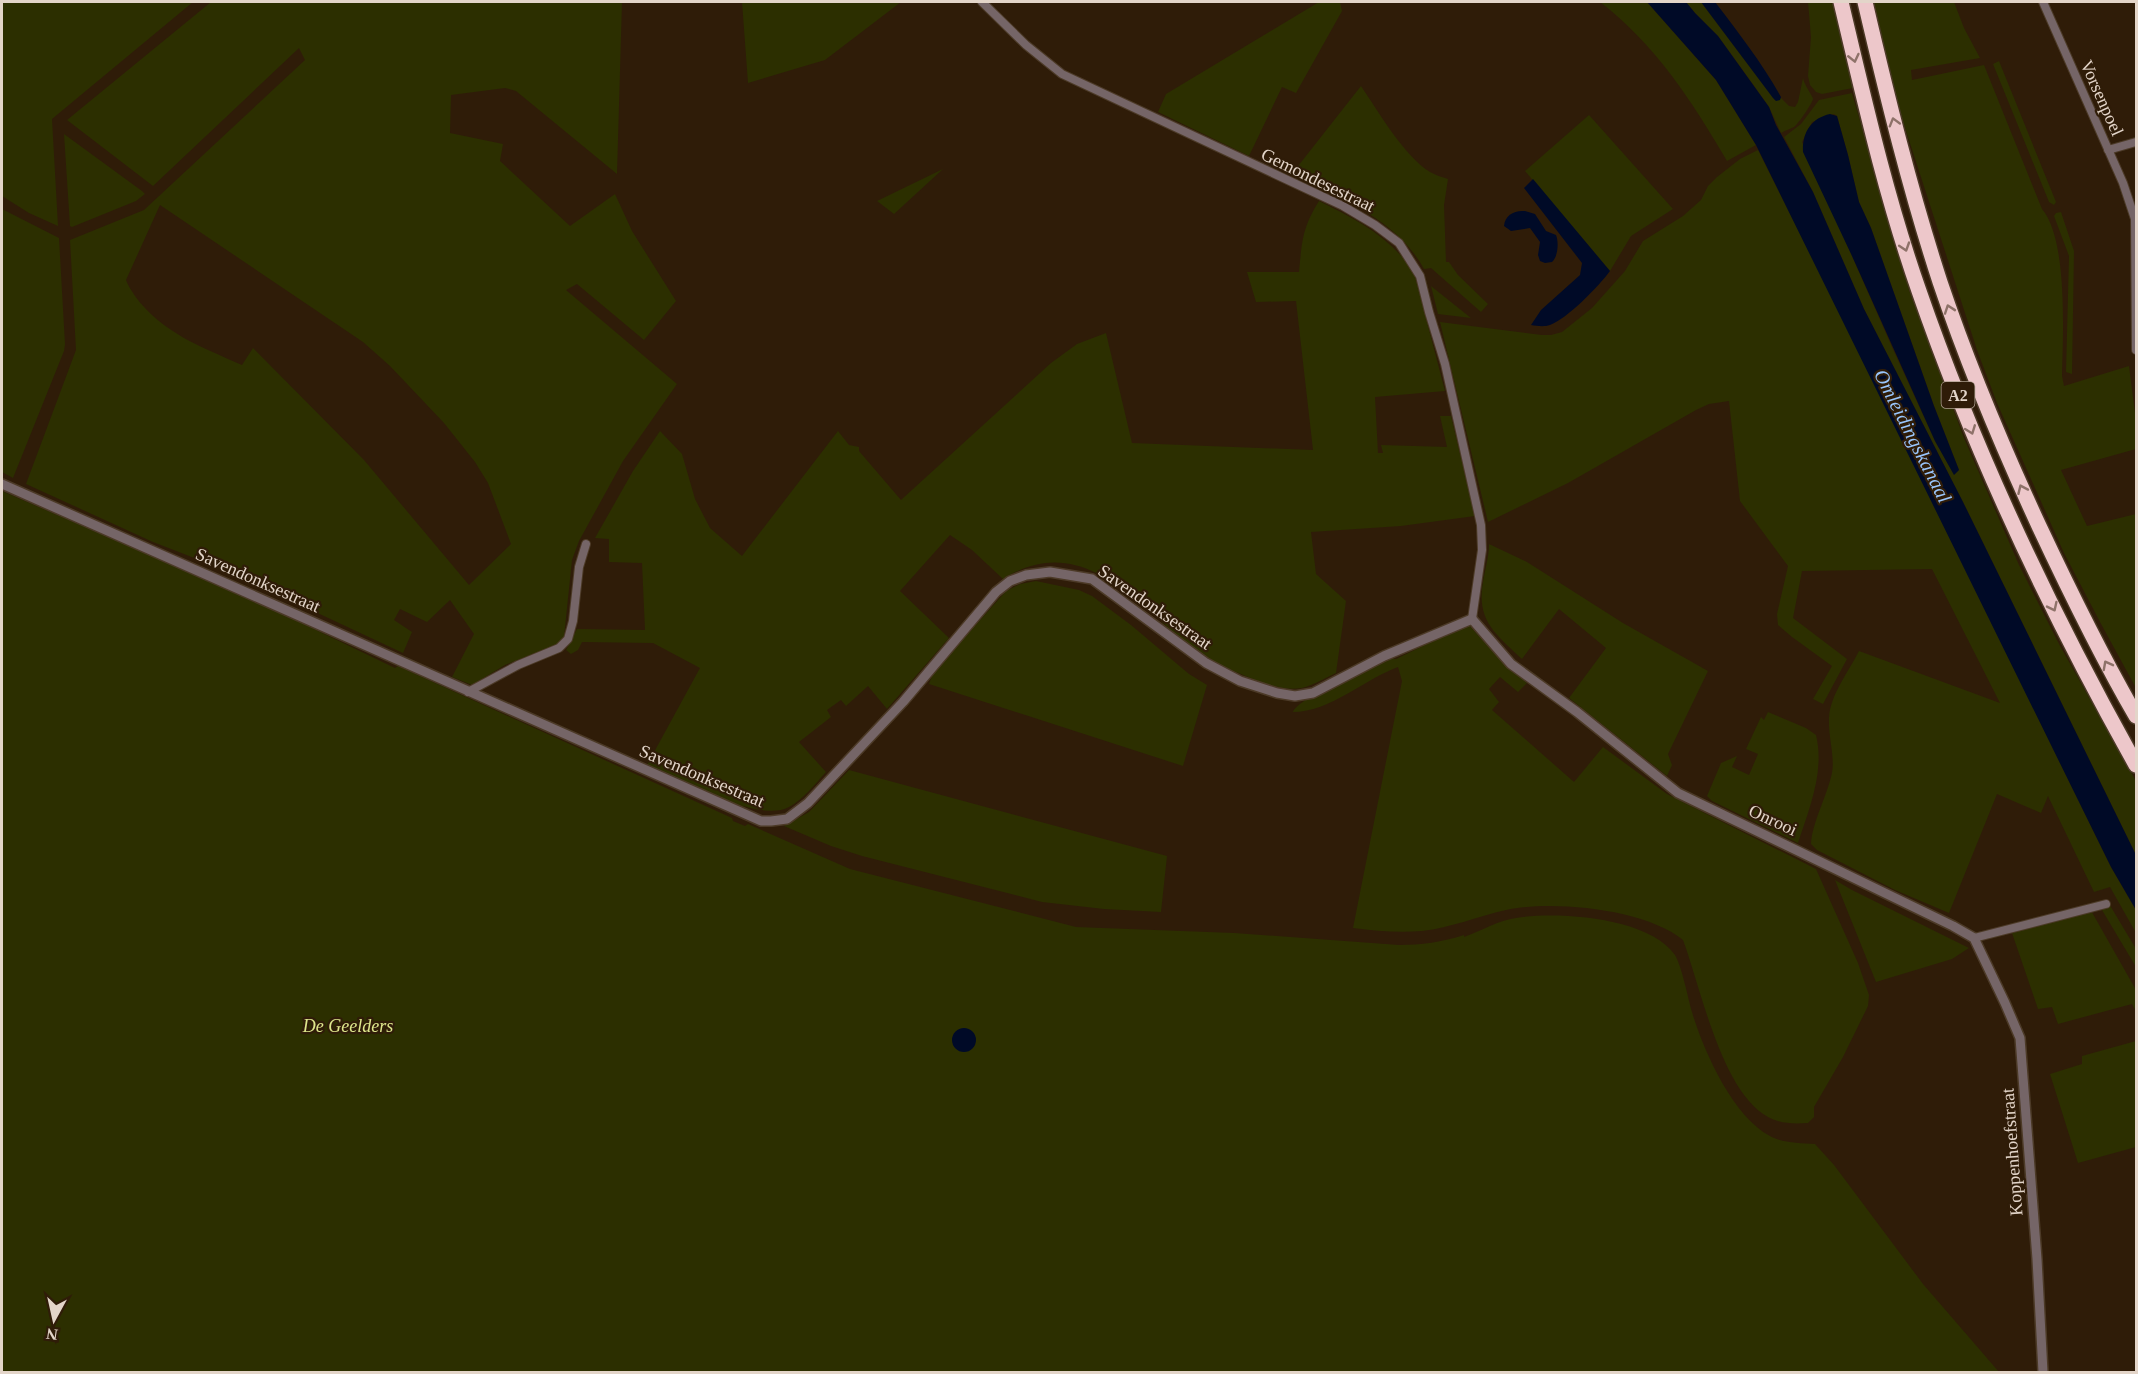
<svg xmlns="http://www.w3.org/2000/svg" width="2138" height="1374" viewBox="0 0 2138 1374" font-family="Georgia,serif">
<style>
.green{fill:#2c2f00;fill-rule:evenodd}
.water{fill:#000a27}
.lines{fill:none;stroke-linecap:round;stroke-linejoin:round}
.minor-casing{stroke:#4c3a27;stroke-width:10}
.tertiary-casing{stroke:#4c3a27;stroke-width:12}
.motorway-casing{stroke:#4c3a27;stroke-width:18}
.minor{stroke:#756567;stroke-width:8}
.tertiary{stroke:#756567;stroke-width:9}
.motorway{stroke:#edc7ca;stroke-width:15}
.oneway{stroke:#8e7269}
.labels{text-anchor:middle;stroke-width:4.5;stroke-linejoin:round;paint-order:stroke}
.shield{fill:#2f1c08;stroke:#ad9e8f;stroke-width:1.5}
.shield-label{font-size:16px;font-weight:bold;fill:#e3d5c9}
.street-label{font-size:18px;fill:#e3d5c9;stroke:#2f1c08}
.park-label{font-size:18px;font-style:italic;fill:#dee68c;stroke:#2f1c08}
.water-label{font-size:20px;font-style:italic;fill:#99c5fc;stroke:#2f1c08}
</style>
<rect width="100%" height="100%" fill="#2f1c08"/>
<path class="green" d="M 2,2 L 193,2 L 52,119 L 58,226 L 29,213 L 2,196 Z
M 211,2 L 622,2 L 617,174 L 516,91 L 505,88 L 451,95 L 450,133 L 503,144 L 500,161 L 570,226 L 615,194 L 632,231 L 676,301 L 644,340 L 577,284 L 566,290 L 677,384 L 623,461 L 579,541 L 572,560 L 564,637 L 557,645 L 505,665 L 472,685 L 452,677 L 474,634 L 450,600 L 427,622 L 400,609 L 394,620 L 412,632 L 403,653 L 228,571 L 153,542 L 26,484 L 76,350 L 70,240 L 144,210 L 305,60 L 299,48 L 153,186 L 67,120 ZM 160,205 L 363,342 L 390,366 L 444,423 L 475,462 L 488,483 L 511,544 L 469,585 L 364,460 L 253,348 L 242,365 C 202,347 162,333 135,296 C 132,291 128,286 126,280 Z
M 742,2 L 901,2 L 825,60 L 748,83 Z
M 1319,2 L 1340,2 L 1342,11 L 1296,93 L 1282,87 L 1249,156 L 1158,112 L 1166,94 Z
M 1600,2 L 1647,2 L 1716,80 L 1756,145 L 1727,161 C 1692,101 1655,44 1600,2 Z
M 1686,2 L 1701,2 L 1775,100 L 1781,98 L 1789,106 L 1795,107 L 1798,102 L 1803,78 C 1804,85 1813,96 1813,99 C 1812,104 1798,124 1794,127 C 1790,129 1784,131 1781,133 L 1769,107 L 1752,83 L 1718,36 L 1695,13 Z
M 1808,2 L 1833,2 L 1853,88 L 1822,94 L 1816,92 L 1810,85 L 1808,76 L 1811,37 Z
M 1874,2 L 1954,2 L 1964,28 L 1980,58 L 1911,70 L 1912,80 L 1984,65 L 2042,209 C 2068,239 2063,336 2062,376 L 2064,386 L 2129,366 L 2136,421 L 2136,449 L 2061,470 L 2087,526 L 2136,514 L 2136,688 L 2100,622 L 2064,553 L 1997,403 L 1977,350 L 1895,97 Z
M 1999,61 L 2056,202 L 2054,205 L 2049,202 L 1993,64 Z
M 1361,86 C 1378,111 1404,156 1430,172 C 1435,175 1442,177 1448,179 L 1444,205 L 1446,262 L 1449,262 L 1458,275 L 1488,304 L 1481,312 L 1431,268 L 1424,269 C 1396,218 1341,199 1291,175 Z
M 1852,93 L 1909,290 L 1964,438 L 2019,565 L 2059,644 L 2136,781 L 2136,855 L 1963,502 L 1864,309 L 1813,192 L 1784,137 L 1801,124 L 1819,100 ZM 1834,114 L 1837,116 L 1848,155 L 1859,202 L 1871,228 L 1934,406 L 1959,470 L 1954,474 L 1935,441 L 1892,347 L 1802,142 L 1812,122 Z
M 1589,115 L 1673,209 L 1631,236 L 1610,271 L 1525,171 Z
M 64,134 L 142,191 L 145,194 L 136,201 L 72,227 L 70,226 Z
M 1758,150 L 1843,319 L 2111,867 L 2136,910 L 2136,933 L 2110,887 L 2094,892 L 2048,796 L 2041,813 L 1997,794 L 1949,913 L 1895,890 L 1817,850 L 1811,844 C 1812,823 1827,796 1832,773 C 1835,756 1828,736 1829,718 C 1830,695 1849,671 1859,651 L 2000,703 L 1932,569 L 1802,571 L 1793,618 L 1847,659 L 1823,704 L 1813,699 L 1832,666 L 1792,637 L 1778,625 L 1777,614 L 1788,566 L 1740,501 L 1729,401 L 1709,404 L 1696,410 L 1568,483 L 1488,522 L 1440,322 L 1542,335 L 1551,335 L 1562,332 L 1592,308 L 1625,271 L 1643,241 L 1683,216 L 1701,200 L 1708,186 L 1717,177 L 1740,159 Z
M 943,169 L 894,214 L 877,201 Z
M 1319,201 C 1356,219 1390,237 1414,272 L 1445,391 L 1375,397 L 1378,453 L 1383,453 L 1381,445 L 1447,447 L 1440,416 L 1451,416 L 1475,516 L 1401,526 L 1311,532 L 1316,574 L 1346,601 L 1336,673 C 1325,678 1314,685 1302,688 C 1286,691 1268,685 1253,679 C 1236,672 1219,666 1204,656 C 1142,614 1087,526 1003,579 L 972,550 L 950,535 L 900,591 L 949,638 L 887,709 L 868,686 L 846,706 L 841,700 L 827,710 L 831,717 L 799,742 L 826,772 C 815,784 804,799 789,807 C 758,824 679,779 647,765 L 700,668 L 653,643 L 582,642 L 578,650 L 571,654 L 566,650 L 577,629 L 645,630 L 642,563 L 609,562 L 609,539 L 595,538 L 633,471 L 660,431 L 682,454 L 695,499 L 710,528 L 742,556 L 838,431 L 849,445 L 859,447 L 859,451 L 901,500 L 1051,363 L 1077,344 L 1106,333 L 1132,443 L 1313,450 L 1296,301 L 1256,302 L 1247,272 L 1299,272 C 1302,242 1302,228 1319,201 Z
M 2,209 L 59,238 L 65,344 L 64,351 L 13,478 L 2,472 Z
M 2061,212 L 2074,251 L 2072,374 L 2066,372 L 2069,256 L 2054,216 L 2056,213 Z
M 1431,286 L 1471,318 L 1438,314 Z
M 2,491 L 256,601 L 395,668 L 398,666 L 732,818 L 733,821 L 745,826 L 748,824 L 850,869 L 1076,927 L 1234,933 L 1399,945 C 1421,945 1442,942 1464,935 L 1464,937 C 1481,931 1499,920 1516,918 C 1557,911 1649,917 1675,955 C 1682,967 1688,998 1692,1012 C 1703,1049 1732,1116 1770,1136 C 1782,1143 1800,1143 1815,1144 L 1834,1165 L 1923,1284 L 1999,1372 L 2,1372 Z
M 1489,544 L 1527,562 L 1623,623 L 1708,671 L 1668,754 L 1672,765 L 1667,776 L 1569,698 L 1606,648 L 1559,609 L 1522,659 C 1496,634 1476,621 1483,582 C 1485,569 1489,557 1489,544 Z
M 1036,581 L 1079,590 L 1092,596 L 1131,625 L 1189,674 L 1207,685 L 1183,766 L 929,684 L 933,673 L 1006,591 L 1020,584 Z
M 1468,624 L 1499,658 L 1527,683 L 1518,692 L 1500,677 L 1489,689 L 1499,702 L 1492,710 L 1574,782 L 1603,747 L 1667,794 L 1816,869 L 1858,963 L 1869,995 L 1868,1006 L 1843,1057 L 1814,1107 L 1814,1117 L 1808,1123 C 1794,1124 1781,1124 1768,1117 C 1721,1091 1701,988 1683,940 C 1645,909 1553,900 1506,910 C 1478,916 1451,928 1422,931 C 1399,933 1376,931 1353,928 L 1402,681 L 1398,667 C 1365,679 1330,712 1293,712 C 1299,697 1371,666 1389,658 L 1396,659 Z
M 1768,712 L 1806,728 L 1816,735 C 1825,772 1809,809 1798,843 L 1712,801 L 1707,796 L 1721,763 L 1737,756 L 1732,767 L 1749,775 L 1758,754 L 1746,749 L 1761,717 L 1764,720 Z
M 849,770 L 1167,856 L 1161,912 L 1104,909 L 1042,902 L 862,856 L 831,846 L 784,826 L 809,812 Z
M 1835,880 L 1852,890 L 1969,948 L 1952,959 L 1876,982 Z
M 2108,902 L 2136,949 L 2136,967 L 2099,905 Z
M 2089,907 L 2136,990 L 2136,1011 L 2132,1004 L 2058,1024 L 2052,1007 L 2038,1009 L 2012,933 Z
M 2136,1041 L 2136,1147 L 2078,1163 L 2050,1074 L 2082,1064 L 2082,1056 Z"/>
<path class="water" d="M 1647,2 L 1686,2 L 1695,13 L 1718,36 L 1769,107 L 1776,125 L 1813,192 L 1864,309 L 1963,502 L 2136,855 L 2136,910 L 2111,867 L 1756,145 L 1716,80 Z
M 1701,2 L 1715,2 C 1738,32 1762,63 1781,97 L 1780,100 L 1776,101 L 1773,98 Z
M 1830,114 L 1837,116 L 1848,155 L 1859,202 L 1871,228 L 1934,406 L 1959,470 L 1954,475 L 1935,441 L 1852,256 L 1803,152 C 1802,133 1811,118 1830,114 Z
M 1533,179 L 1610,271 C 1599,286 1567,319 1550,325 C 1544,327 1537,326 1531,325 L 1541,310 L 1580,275 L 1582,263 L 1524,188 Z
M 1525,211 L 1535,214 L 1546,231 L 1556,235 C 1559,242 1558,257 1552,262 L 1545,263 L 1540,261 L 1538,255 L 1540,242 L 1530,228 L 1511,231 L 1504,226 C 1505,215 1514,210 1525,211 Z
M952 1040a12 12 0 1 1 24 0a12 12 0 1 1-24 0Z"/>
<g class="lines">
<g class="minor-casing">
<path id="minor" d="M 982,2 L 1026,45 L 1062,74 L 1343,206 L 1375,225 L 1399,243 L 1420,276 L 1429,312 L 1445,364 L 1481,525 L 1482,550 L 1472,619
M 2043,2 L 2123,183 L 2135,219 L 2136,350
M 2108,150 L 2136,142
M 468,692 L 518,665 L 559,648 L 568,639 L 573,621 L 579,567 L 586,544
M 1974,938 L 2106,904"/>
</g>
<g class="tertiary-casing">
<path id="tertiary" d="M 2,484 L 761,821 L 771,821 L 787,819 L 808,803 L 903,702 L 996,592 L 1010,581 L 1026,575 L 1050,572 L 1092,579 L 1206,663 L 1240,681 L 1277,693 L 1295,696 L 1313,693 L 1384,656 L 1472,619 L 1511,664 L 1577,712 L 1678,793 L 1953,926 L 1974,938 L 2005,1003 L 2020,1038 L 2037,1259 L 2043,1372"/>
</g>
<g class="motorway-casing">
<path id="motorway" d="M 1841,2 C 1864,99 1886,197 1919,291 C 1976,456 2051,613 2136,765
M 1865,2 C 1887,96 1910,190 1940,282 C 1968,365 2002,446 2039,526 C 2069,590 2100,654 2136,716"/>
</g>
<use href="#minor" class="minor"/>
<use href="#tertiary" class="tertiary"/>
<use href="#motorway" class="motorway"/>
</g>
<defs><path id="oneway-chevron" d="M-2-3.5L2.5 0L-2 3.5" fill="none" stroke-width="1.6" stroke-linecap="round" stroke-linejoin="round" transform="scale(1.5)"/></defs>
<g class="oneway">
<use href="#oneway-chevron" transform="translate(1854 58) rotate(77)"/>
<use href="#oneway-chevron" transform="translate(1894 122) rotate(-106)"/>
<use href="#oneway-chevron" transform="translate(1905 247) rotate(72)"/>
<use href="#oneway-chevron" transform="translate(1949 309) rotate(-109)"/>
<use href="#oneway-chevron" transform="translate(1971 430) rotate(69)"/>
<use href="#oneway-chevron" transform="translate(2022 489) rotate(-114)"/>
<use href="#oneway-chevron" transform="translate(2053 607) rotate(64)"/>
<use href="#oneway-chevron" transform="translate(2107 665) rotate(-118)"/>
</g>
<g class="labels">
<rect class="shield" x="1941.5" y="382" width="33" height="26" rx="4.5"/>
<g class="shield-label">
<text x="1958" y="401">A2</text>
</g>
<g class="street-label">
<text transform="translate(2102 98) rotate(66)" y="6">Vorsenpoel</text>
<text transform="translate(1318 180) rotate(26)" y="6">Gemondesestraat</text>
<text transform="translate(258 580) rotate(24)" y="6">Savendonksestraat</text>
<text transform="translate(1155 607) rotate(35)" y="6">Savendonksestraat</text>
<text transform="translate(702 776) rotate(23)" y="6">Savendonksestraat</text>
<text transform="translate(1773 820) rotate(25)" y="6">Onrooi</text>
<text transform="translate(2012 1152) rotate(-94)" y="6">Koppenhoefstraat</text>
</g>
<g class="park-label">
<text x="348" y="1032">De Geelders</text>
</g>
<g class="water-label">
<text transform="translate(1913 436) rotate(63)" y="7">Omleidingskanaal</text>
</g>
</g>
<rect width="2138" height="1374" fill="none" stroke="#e3d5c9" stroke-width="6"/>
<g transform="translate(54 1320) rotate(188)" stroke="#2f1c08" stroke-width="4.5" paint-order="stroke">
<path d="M0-4.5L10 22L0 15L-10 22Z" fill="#e3d5c9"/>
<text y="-9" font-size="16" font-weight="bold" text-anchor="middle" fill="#e3d5c9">N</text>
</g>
</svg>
